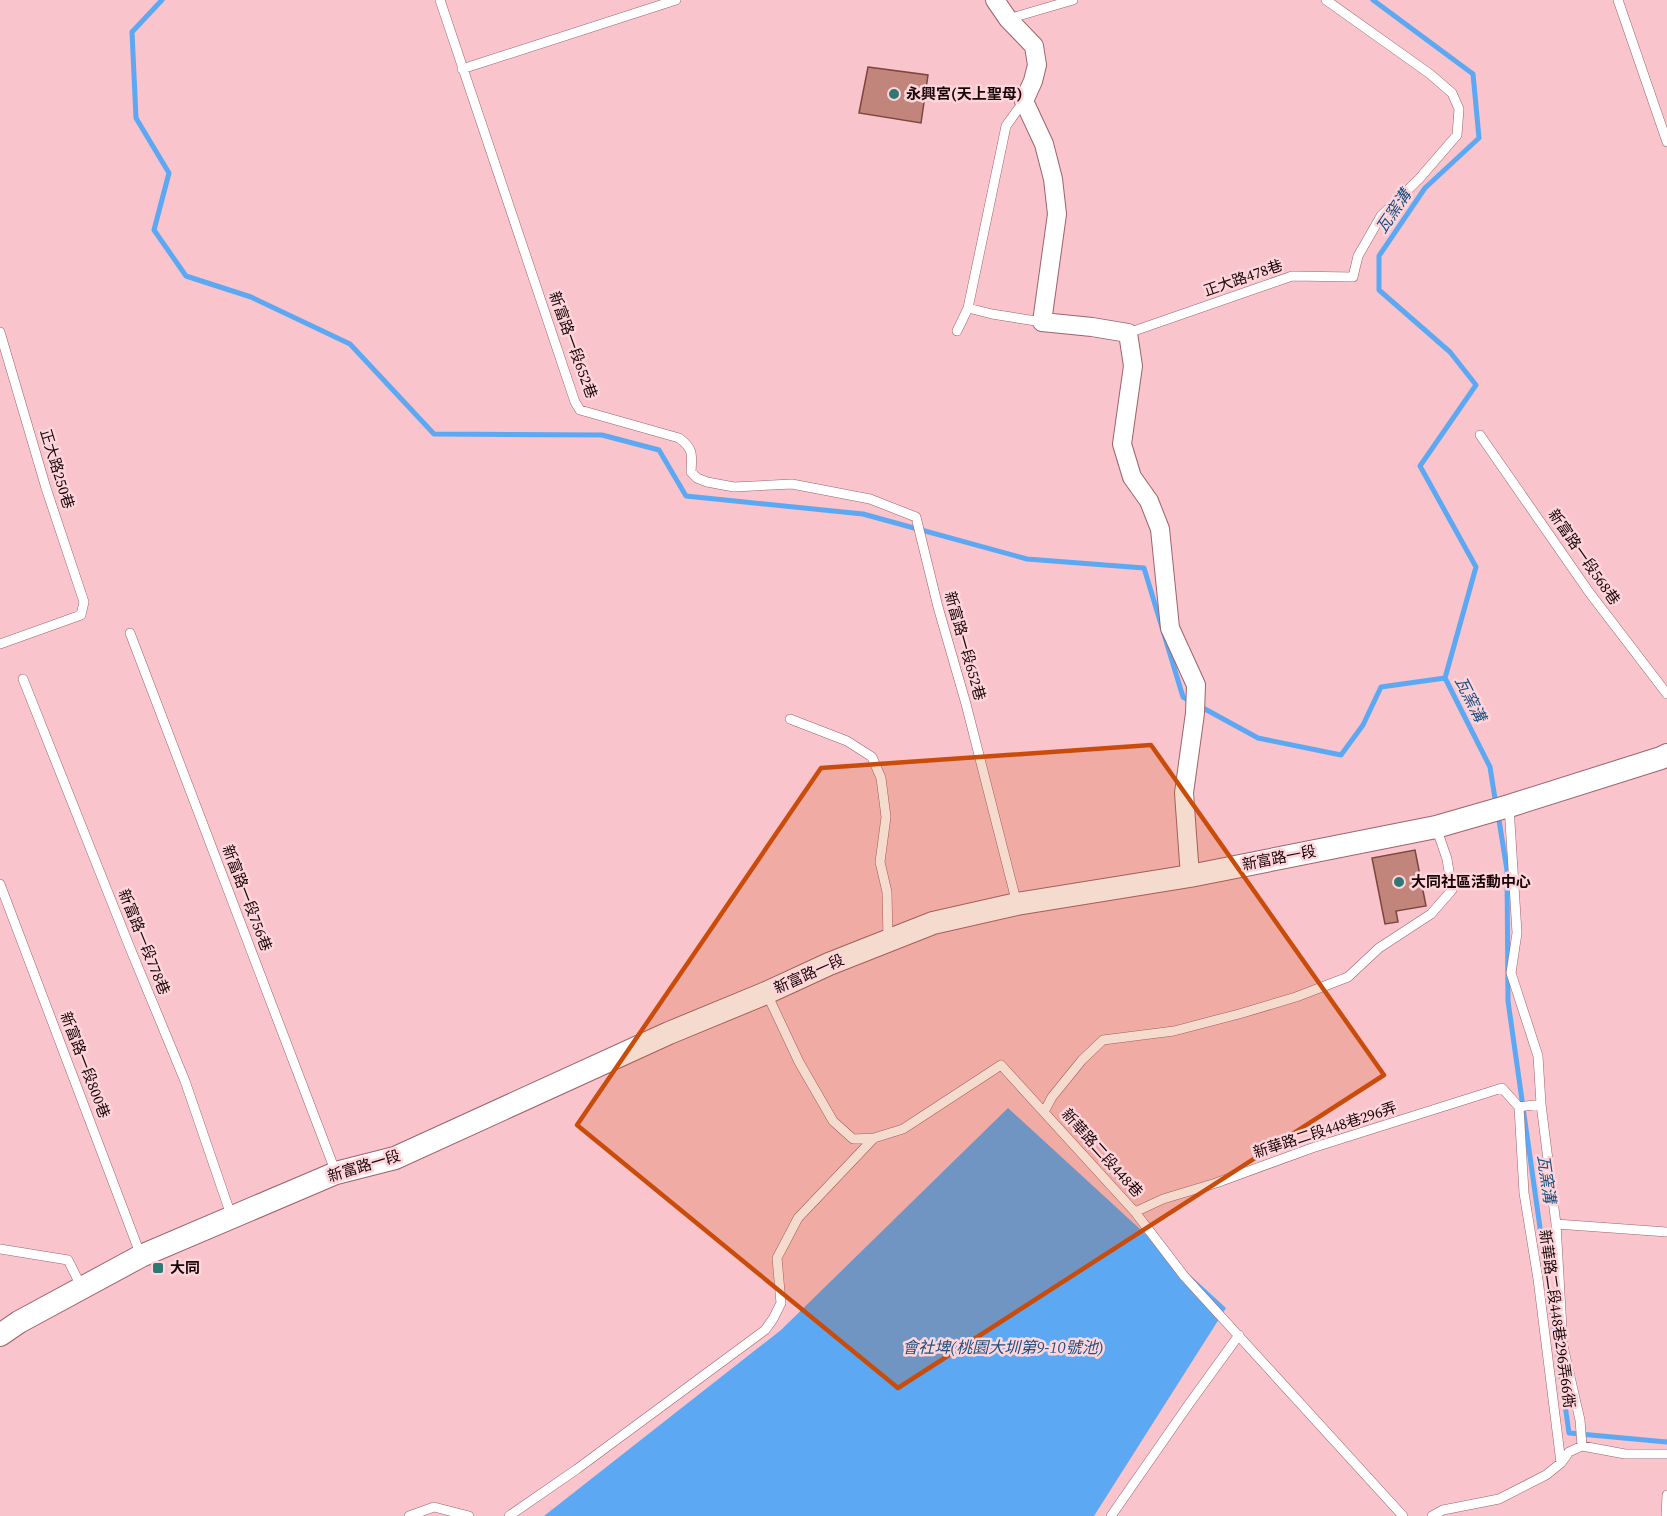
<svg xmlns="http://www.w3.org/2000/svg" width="1667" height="1516" viewBox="0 0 1667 1516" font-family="'Source Serif 4','Noto Sans TC',serif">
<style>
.water{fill:#5ca8f2}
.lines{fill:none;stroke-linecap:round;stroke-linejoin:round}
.stream{stroke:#5ca8f2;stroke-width:5}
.building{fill:#c1857b;stroke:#7c463e;stroke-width:1.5}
.service-casing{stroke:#9d636c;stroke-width:10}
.minor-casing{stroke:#9d636c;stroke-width:20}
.tertiary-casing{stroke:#9d636c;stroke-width:24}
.service{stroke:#fff;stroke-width:9}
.minor{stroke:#fff;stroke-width:18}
.tertiary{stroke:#fff;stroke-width:22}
.marked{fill:#c94c0b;fill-opacity:0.2;stroke:#c94c0b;stroke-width:4.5;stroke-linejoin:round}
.poi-dot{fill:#307874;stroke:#fed5da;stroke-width:2}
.labels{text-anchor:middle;stroke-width:5;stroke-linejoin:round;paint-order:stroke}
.poi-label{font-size:15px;font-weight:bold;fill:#180508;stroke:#fed5da;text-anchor:start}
.street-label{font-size:15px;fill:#180508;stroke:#fed5da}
.water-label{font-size:16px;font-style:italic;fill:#1a4f7f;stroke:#fed5da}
</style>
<rect width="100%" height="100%" fill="#f9c4cb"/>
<path class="water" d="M 1008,1108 L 1226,1308 L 1094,1516 L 544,1516 L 781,1330 Z"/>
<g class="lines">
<path class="stream" d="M 162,0 L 132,32 L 136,118 L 169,173 L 154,230 L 186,276 L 251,297 L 350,344 L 434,434 L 602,435 L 659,450 L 686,496 L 863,514 L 1027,559 L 1144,568 L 1183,697 L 1258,738 L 1341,755 L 1363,725 L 1381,687 L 1445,678
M 1373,0 L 1473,74 L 1479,138 L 1425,188 L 1379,256 L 1379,290 L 1450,352 L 1476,385 L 1420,466 L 1476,567 L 1445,678 L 1490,767 L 1496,805
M 1498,814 L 1507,870 L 1508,1001 L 1569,1433 L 1667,1442"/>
</g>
<path class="building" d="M 868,67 L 928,75 L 921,123 L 859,113 Z
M 1415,850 L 1426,906 L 1396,911 L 1398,922 L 1385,924 L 1372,858 Z"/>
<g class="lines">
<g class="service-casing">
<path id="service" d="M 440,0 L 575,402 L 580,410 L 679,438 C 694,449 692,455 691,472 L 697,478 L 707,482 L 734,487 L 792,484 L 870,499 L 916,517 L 938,607 L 966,704 L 1017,904
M 1618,0 L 1667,142
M 1008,19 L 1073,0
M 462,69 L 676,0
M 968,308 L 992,314 L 1042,322
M 957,331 L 968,308 L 1006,126 L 1024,101
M 0,332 L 46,488 L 84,602 L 81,615 L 0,644
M 1128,333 L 1292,276 L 1353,277 L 1358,256 L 1381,216 L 1419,179 L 1457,135 L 1459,109 L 1452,93 L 1430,74 L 1326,0
M 1480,435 L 1589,592 L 1667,694
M 130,633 L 336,1173
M 23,679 L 130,948 L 185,1081 L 232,1218
M 790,719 L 847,741 L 872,757 L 881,778 L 886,817 L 880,862 L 887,892 L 888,938
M 1509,806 L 1517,933 L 1511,973 L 1538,1056 L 1541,1104 L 1556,1224 L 1563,1346 L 1580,1420 L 1582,1446
M 0,884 L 141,1256
M 767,994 L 799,1062 L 833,1121 L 853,1139 L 874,1138 L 903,1129 L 1001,1065 L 1135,1212 L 1184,1276 L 1403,1516
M 1519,1107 L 1524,1193 L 1538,1279 L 1561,1463
M 1519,1107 L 1541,1104
M 1044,1112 L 1052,1097 L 1082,1060 L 1103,1040 L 1174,1031 L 1239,1014 L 1296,997 L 1348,977 L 1379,948 L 1431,914 L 1452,890 L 1447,859 L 1436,827
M 1135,1212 L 1163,1199 L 1216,1183 L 1312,1148 L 1502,1088 L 1519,1107
M 1556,1224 L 1667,1232
M 0,1249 L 68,1260 L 82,1288
M 409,1516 L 434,1507 L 469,1516
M 509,1516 L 577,1469 L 765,1330 L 773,1319 L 781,1303 L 777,1258 L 798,1218 L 874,1138
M 1111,1516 L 1189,1404 L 1239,1335
M 1432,1516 L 1443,1510 L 1499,1499 L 1546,1475 L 1561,1463 L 1569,1452 L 1582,1446 L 1625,1454 L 1667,1454
M 1666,1516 L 1667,1495"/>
</g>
<g class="minor-casing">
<path id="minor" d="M 995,0 L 1008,19 L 1034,46 L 1037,65 L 1033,81 L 1024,101 L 1044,144 L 1053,179 L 1057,214 L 1042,322 L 1092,327 L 1128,333 L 1133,366 L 1122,444 L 1132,477 L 1149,501 L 1160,529 L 1170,628 L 1196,685 L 1195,713 L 1184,793 L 1190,876"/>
</g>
<g class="tertiary-casing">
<path id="tertiary" d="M 0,1335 L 19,1322 L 141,1256 L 336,1173 L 395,1158 L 669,1033 L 766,993 L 829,964 L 933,923 L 1017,904 L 1190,876 L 1436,827 L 1509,806 L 1661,758 L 1667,755"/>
</g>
<use href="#service" class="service"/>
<use href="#minor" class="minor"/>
<use href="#tertiary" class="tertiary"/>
</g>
<path class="marked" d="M 1151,745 L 1384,1075 L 898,1388 L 577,1125 L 821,768 Z"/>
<g class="poi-dot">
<circle cx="894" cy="94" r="6"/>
<circle cx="1399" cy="882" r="6"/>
<rect x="152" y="1262" width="12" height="12" rx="3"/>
</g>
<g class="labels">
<g class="poi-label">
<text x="906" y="99">永興宮(天上聖母)</text>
<text x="1411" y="887">大同社區活動中心</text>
<text x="170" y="1273">大同</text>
</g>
<g class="street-label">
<text transform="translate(1243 278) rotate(-19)" y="5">正大路478巷</text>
<text transform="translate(573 345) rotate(70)" y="5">新富路一段652巷</text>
<text transform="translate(57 469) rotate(73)" y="5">正大路250巷</text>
<text transform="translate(1584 557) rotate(55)" y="5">新富路一段568巷</text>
<text transform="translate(965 646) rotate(74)" y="5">新富路一段652巷</text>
<text transform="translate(1279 858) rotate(-11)" y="5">新富路一段</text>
<text transform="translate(247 898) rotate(69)" y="5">新富路一段756巷</text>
<text transform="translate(144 942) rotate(68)" y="5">新富路一段778巷</text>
<text transform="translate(809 974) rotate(-24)" y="5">新富路一段</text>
<text transform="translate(85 1065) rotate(69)" y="5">新富路一段800巷</text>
<text transform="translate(1325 1130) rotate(-18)" y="5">新華路二段448巷296弄</text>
<text transform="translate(1102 1153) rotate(48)" y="5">新華路二段448巷</text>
<text transform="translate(364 1166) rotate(-17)" y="5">新富路一段</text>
<text transform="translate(1557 1319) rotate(82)" y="5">新華路二段448巷296弄66衖</text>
</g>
<g class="water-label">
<text transform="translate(1393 211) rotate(-56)" y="6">瓦窯溝</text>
<text transform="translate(1471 699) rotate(63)" y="6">瓦窯溝</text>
<text transform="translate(1547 1179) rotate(82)" y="6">瓦窯溝</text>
<text x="1003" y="1353">會社埤(桃園大圳第9-10號池)</text>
</g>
</g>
</svg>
